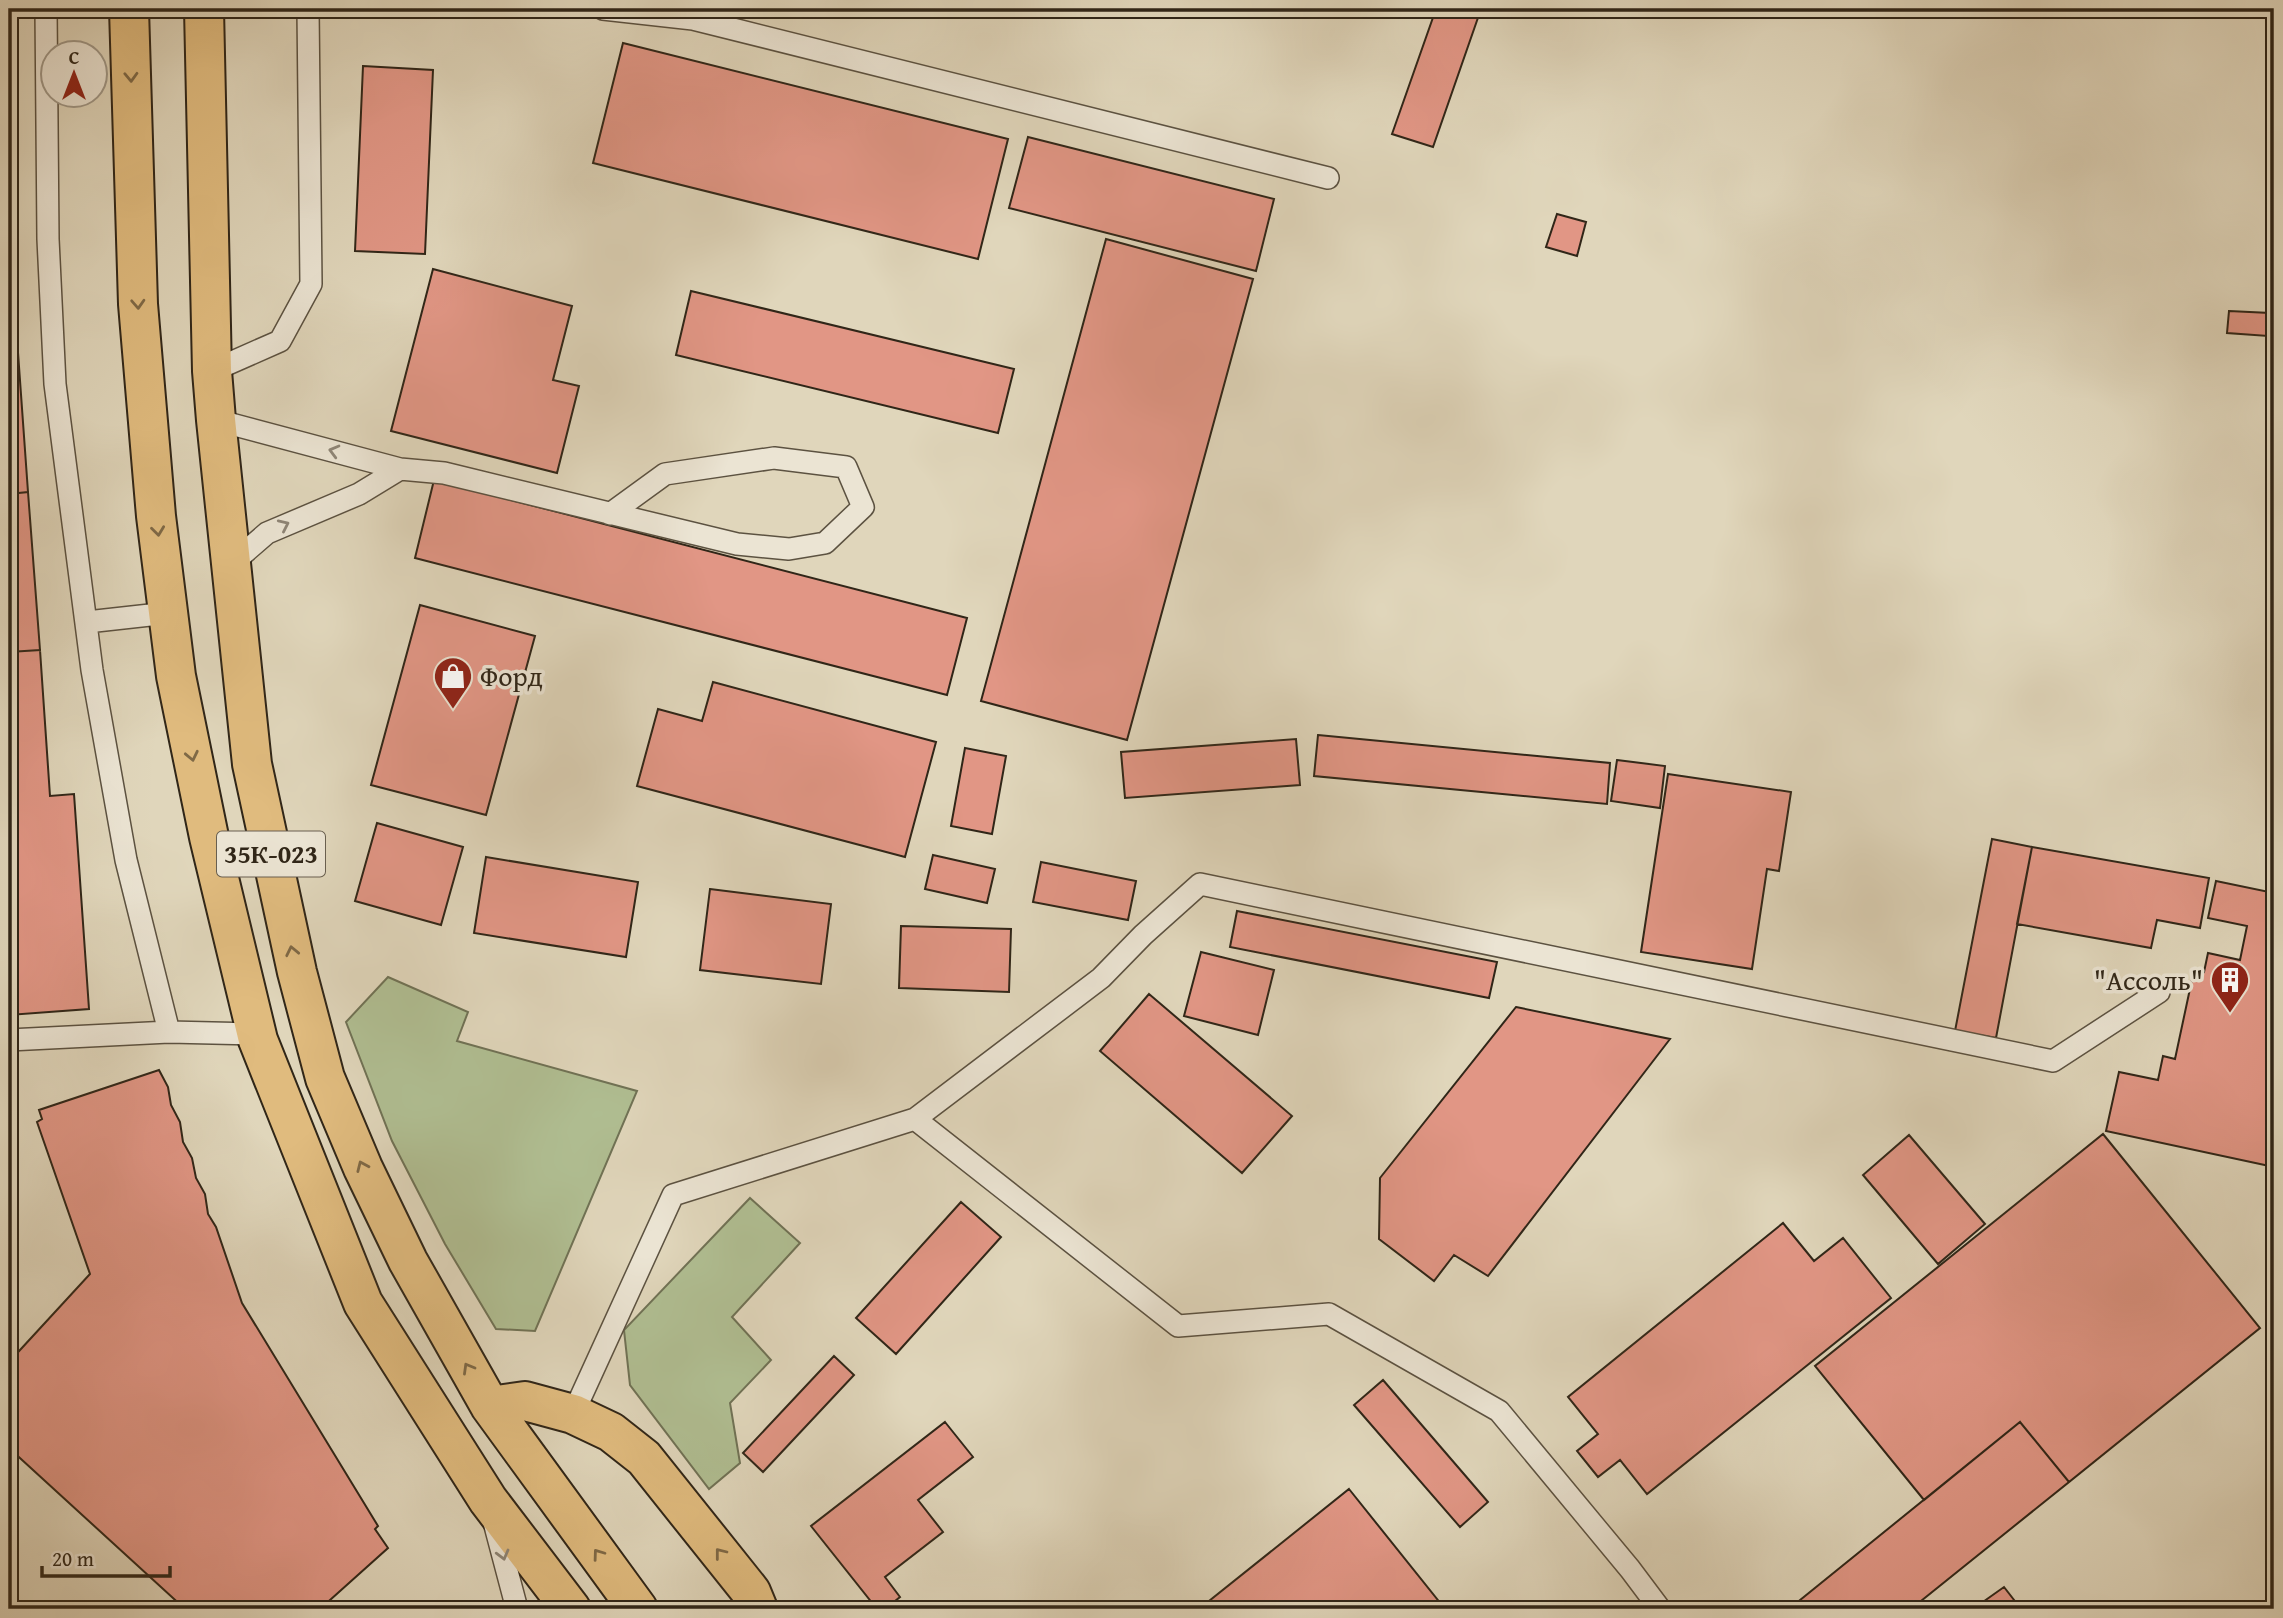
<svg xmlns="http://www.w3.org/2000/svg" width="2283" height="1618" viewBox="0 0 2283 1618" font-family="'Gentium Book Plus',serif">
<style>
.green{fill:#b0be92;stroke:#707255;stroke-width:2}
.building{fill:#e19685;stroke:#302618;stroke-width:2}
.lines{fill:none;stroke-linecap:round;stroke-linejoin:round}
.service-casing{stroke:#5c5241;stroke-width:24}
.primary-casing{stroke:#302618;stroke-width:42}
.service{stroke:#ebe4d3;stroke-width:21}
.primary{stroke:#e0bb7e;stroke-width:38}
.oneway{stroke:#7f6946}
.oneway2{stroke:#8e8576}
.labels{text-anchor:middle;stroke-width:7;stroke-linejoin:round;paint-order:stroke}
.shield{fill:#ebe4d3;stroke:#685f50;stroke-width:2}
.shield-label{font-size:26px;font-weight:bold;fill:#302618}
.poi-label{font-size:28px;fill:#302618;stroke:#ebe4d3;text-anchor:start}
</style>
<rect width="100%" height="100%" fill="#e0d6bb"/>
<filter id="stains"><feTurbulence type="fractalNoise" baseFrequency=".00286" numOctaves="4"/><feColorMatrix values="0 0 0 0 .2 0 0 0 0 .09 0 0 0 0 .02 0 0 0 .5 -.17"/></filter>
<radialGradient id="worn" r=".72"><stop offset=".6" stop-color="#630" stop-opacity="0"/><stop offset="1" stop-color="#630" stop-opacity=".3"/></radialGradient>
<path class="green" d="M 388,977 L 468,1012 L 457,1041 L 637,1091 L 535,1331 L 496,1329 L 445,1244 L 392,1141 L 346,1022 Z
M 750,1198 L 800,1243 L 732,1317 L 771,1360 L 730,1403 L 740,1463 L 709,1489 L 630,1385 L 624,1330 Z"/>
<path class="building" d="M 1436,9 L 1481,9 L 1433,147 L 1392,134 Z
M 623,43 L 1008,139 L 978,259 L 593,163 Z
M 363,66 L 433,70 L 425,254 L 355,251 Z
M 1028,137 L 1274,199 L 1256,271 L 1009,208 Z
M 1557,214 L 1586,222 L 1577,256 L 1546,247 Z
M 9,227 L 28,492 L 9,494 Z
M 1106,239 L 1253,279 L 1127,740 L 981,701 Z
M 433,269 L 572,306 L 553,380 L 579,386 L 557,473 L 391,431 Z
M 691,291 L 1014,369 L 998,433 L 676,355 Z
M 2229,311 L 2270,313 L 2268,336 L 2227,333 Z
M 434,480 L 967,618 L 947,695 L 415,558 Z
M 28,492 L 40,650 L 9,652 L 9,494 Z
M 420,605 L 535,636 L 486,815 L 371,785 Z
M 40,650 L 50,796 L 74,794 L 89,1009 L 9,1015 L 9,652 Z
M 713,682 L 936,742 L 905,857 L 637,786 L 658,709 L 702,721 Z
M 1318,735 L 1610,763 L 1607,804 L 1314,776 Z
M 1296,739 L 1300,785 L 1125,798 L 1121,752 Z
M 965,748 L 1006,756 L 992,834 L 951,826 Z
M 1617,760 L 1665,766 L 1660,808 L 1611,801 Z
M 1668,774 L 1791,792 L 1779,871 L 1767,869 L 1752,969 L 1641,952 Z
M 377,823 L 463,847 L 441,925 L 355,901 Z
M 1992,839 L 2032,847 L 1996,1038 L 1955,1031 Z
M 2032,847 L 2209,878 L 2200,928 L 2157,920 L 2151,948 L 2017,924 Z
M 933,855 L 995,869 L 987,903 L 925,889 Z
M 486,857 L 638,882 L 626,957 L 474,933 Z
M 1041,862 L 1136,881 L 1128,920 L 1033,902 Z
M 2216,881 L 2274,893 L 2274,1167 L 2106,1131 L 2119,1072 L 2158,1080 L 2163,1056 L 2175,1059 L 2194,970 L 2204,972 L 2208,953 L 2240,960 L 2247,926 L 2208,918 Z
M 710,889 L 831,904 L 821,984 L 700,970 Z
M 1237,911 L 1497,962 L 1489,998 L 1230,947 Z
M 901,926 L 1011,929 L 1009,992 L 899,988 Z
M 1201,952 L 1274,970 L 1258,1035 L 1184,1016 Z
M 1149,994 L 1292,1116 L 1242,1173 L 1100,1051 Z
M 1516,1007 L 1670,1039 L 1488,1276 L 1454,1255 L 1434,1281 L 1379,1239 L 1380,1178 Z
M 159,1070 L 168,1087 L 171,1105 L 180,1122 L 183,1142 L 192,1158 L 196,1178 L 205,1194 L 208,1214 L 216,1227 L 242,1303 L 378,1526 L 375,1529 L 388,1548 L 320,1609 L 185,1609 L 9,1448 L 9,1362 L 90,1274 L 37,1122 L 42,1119 L 39,1110 Z
M 2103,1134 L 2260,1328 L 2069,1482 L 2020,1422 L 1924,1500 L 1815,1366 Z
M 1909,1135 L 1985,1224 L 1938,1264 L 1863,1175 Z
M 961,1202 L 1001,1237 L 896,1354 L 856,1318 Z
M 1783,1223 L 1814,1261 L 1843,1238 L 1891,1298 L 1647,1494 L 1620,1460 L 1598,1477 L 1577,1451 L 1598,1434 L 1568,1397 Z
M 834,1356 L 854,1375 L 763,1472 L 743,1453 Z
M 1383,1380 L 1488,1502 L 1460,1527 L 1354,1405 Z
M 945,1422 L 973,1457 L 918,1500 L 943,1532 L 885,1577 L 900,1597 L 885,1609 L 877,1609 L 811,1526 Z
M 2020,1422 L 2069,1482 L 1911,1609 L 1789,1609 Z
M 1349,1489 L 1445,1609 L 1199,1609 Z
M 2004,1587 L 2021,1609 L 1973,1609 Z"/>
<g class="lines">
<g class="service-casing">
<path id="service" d="M 46,9 L 48,239 L 55,384 L 92,670 L 126,860 L 169,1032
M 603,9 L 693,19 L 1328,178
M 212,371 L 280,341 L 311,284 L 308,9
M 216,420 L 400,469 L 444,473 L 737,544 L 789,549 L 825,543 L 863,507 L 846,467 L 774,458 L 665,474 L 610,514
M 230,565 L 267,533 L 359,494 L 400,469
M 87,622 L 168,613
M 9,1040 L 169,1032 L 257,1034
M 915,1119 L 1178,1326 L 1329,1314 L 1499,1411 L 1630,1569 L 1660,1609
M 573,1414 L 673,1195 L 915,1119 L 1101,978 L 1143,935 L 1200,884 L 2053,1061 L 2159,992
M 494,1522 L 517,1609"/>
</g>
<g class="primary-casing">
<path id="primary" d="M 129,9 L 138,304 L 156,516 L 176,676 L 209,837 L 258,1040 L 363,1303 L 488,1500 L 571,1609
M 204,9 L 212,371 L 216,420 L 252,764 L 297,972 L 325,1078 L 363,1168 L 408,1261 L 490,1406 L 638,1609
M 490,1406 L 525,1401 L 573,1414 L 611,1432 L 644,1458 L 751,1592 L 758,1609"/>
</g>
<use href="#service" class="service"/>
<use href="#primary" class="primary"/>
</g>
<defs><path id="oneway-chevron" d="M-2-3.5L2.5 0L-2 3.5" fill="none" stroke-width="1.6" stroke-linecap="round" stroke-linejoin="round" transform="scale(1.75)"/></defs>
<g class="oneway">
<use href="#oneway-chevron" transform="translate(131 77) rotate(88)"/>
<use href="#oneway-chevron" transform="translate(138 304) rotate(87)"/>
<use href="#oneway-chevron" transform="translate(158 531) rotate(83)"/>
<use href="#oneway-chevron" transform="translate(192 756) rotate(78)"/>
<use href="#oneway-chevron" transform="translate(292 951) rotate(-102)"/>
<use href="#oneway-chevron" transform="translate(362 1166) rotate(-114)"/>
<use href="#oneway-chevron" transform="translate(468 1368) rotate(-120)"/>
<use href="#oneway-chevron" transform="translate(720 1553) rotate(-128)"/>
<use href="#oneway-chevron" transform="translate(598 1554) rotate(-126)"/>
</g>
<g class="oneway2">
<use href="#oneway-chevron" transform="translate(334 451) rotate(-165)"/>
<use href="#oneway-chevron" transform="translate(284 525) rotate(-25)"/>
<use href="#oneway-chevron" transform="translate(503 1555) rotate(75)"/>
</g>
<defs>
<g id="shop-pin" transform="scale(2.0125)"><path d="M0 17L-7.5 6A9.5 9.5 0 1 1 7.5 6Z" fill="#8f2418" stroke="#ebe4d3"/><path d="M-5-2.5h2.3a2.7 3.5 0 0 1 5.4 0H5L5.5 6h-11ZM-1.5-2.5h3a1.5 2.3 0 0 0-3 0Z" fill="#fff"/></g>
<g id="building-pin" transform="scale(2.0125)"><path d="M0 17L-7.5 6A9.5 9.5 0 1 1 7.5 6Z" fill="#8f2418" stroke="#ebe4d3"/><path d="M-4-6H4V6H1V3H-1V6H-4ZM-2.5-4.3h1.7v1.8h-1.7ZM.8-4.3h1.7v1.8H.8ZM-2.5-1h1.7V.8h-1.7ZM.8-1h1.7V.8H.8Z" fill="#fff"/></g>
</defs>
<g fill-rule="evenodd">
<use href="#shop-pin" x="453" y="676"/>
<use href="#building-pin" x="2230" y="980"/>
</g>
<g class="labels">
<rect class="shield" x="217" y="831.5" width="108" height="45" rx="5"/>
<g class="shield-label">
<text x="271" y="863">35К-023</text>
</g>
<g class="poi-label">
<text x="480" y="686">Форд</text>
<text x="2203" y="990" text-anchor="end">"Ассоль"</text>
</g>
</g>
<rect width="2283" height="1618" fill="none" stroke="#e0d6bb" stroke-width="35"/>
<rect x="10" y="10" width="2262" height="1597" fill="none" stroke="#302618" stroke-width="3.5"/>
<rect x="18" y="18" width="2248" height="1583" fill="none" stroke="#302618" stroke-width="2"/>
<g transform="translate(74 74)"><circle r="33" fill="#ebe4d3" stroke="#a09888" stroke-width="2"/>
<path d="M0-5L12 26L0 18L-12 26Z" fill="#8f2418"/>
<text y="-10" font-size="19" font-weight="bold" text-anchor="middle" fill="#302618">С</text>
</g>
<path d="M42 1566v10h128v-10" fill="none" stroke="#302618" stroke-width="3.5"/>
<text x="52" y="1566" font-size="21" fill="#302618" stroke="#ebe4d3" stroke-width="5" paint-order="stroke">20 m</text>
<rect width="100%" height="100%" filter="url(#stains)"/>
<rect width="100%" height="100%" fill="url(#worn)"/>
</svg>
